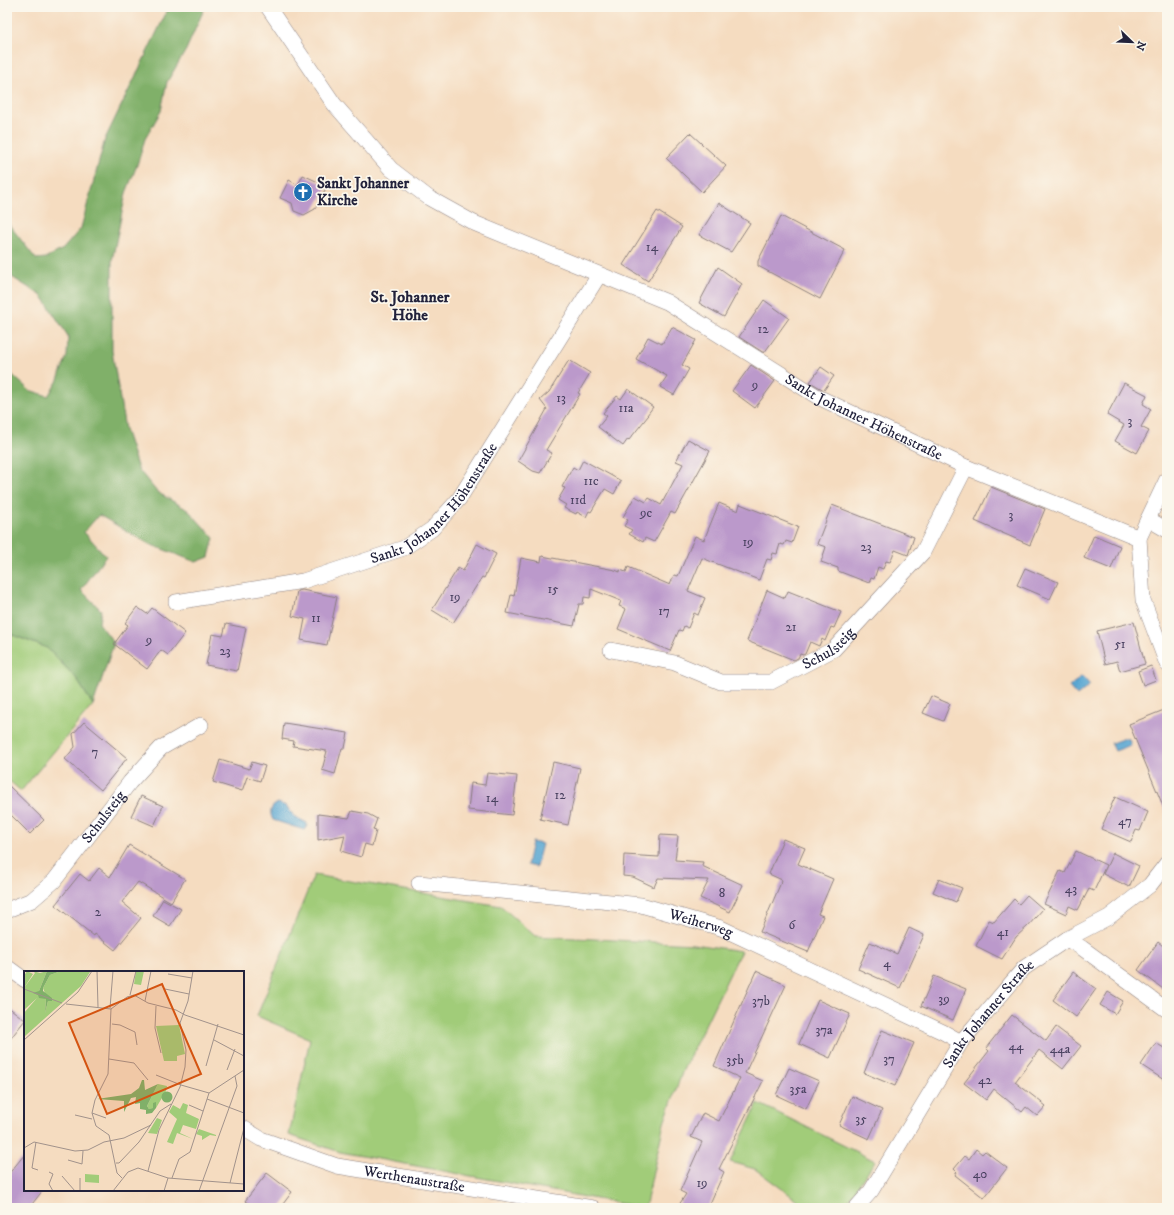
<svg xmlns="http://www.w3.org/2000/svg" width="1174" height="1215" viewBox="0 0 1174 1215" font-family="'IM FELL DW Pica',serif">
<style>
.green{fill:#a1cc79;stroke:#62775a}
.forest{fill:#80b069;stroke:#516952}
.water{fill:#58a6d1;stroke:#3d6486}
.building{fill:#bb99cb}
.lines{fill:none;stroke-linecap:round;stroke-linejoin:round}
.street-casing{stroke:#8c7f7e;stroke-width:16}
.street{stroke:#fff;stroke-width:15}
.labels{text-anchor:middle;stroke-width:3.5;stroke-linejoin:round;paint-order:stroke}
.number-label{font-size:13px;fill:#48405f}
.poi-label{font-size:15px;font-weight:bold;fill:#22223b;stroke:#fbf7ec;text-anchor:start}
.street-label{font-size:15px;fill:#22223b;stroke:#fbf7ec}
.neighbourhood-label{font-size:16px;font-weight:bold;fill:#22223b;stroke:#fbf7ec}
.inset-road{fill:none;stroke:#a1928b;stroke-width:1}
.view{fill:#d45411;fill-opacity:0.15;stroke:#d45411;stroke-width:2}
.inset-edge{fill:none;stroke:#22223b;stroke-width:2}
</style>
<rect width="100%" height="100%" fill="#fbf7ec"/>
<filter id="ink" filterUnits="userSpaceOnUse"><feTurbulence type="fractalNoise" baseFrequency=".025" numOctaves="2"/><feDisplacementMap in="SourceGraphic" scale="8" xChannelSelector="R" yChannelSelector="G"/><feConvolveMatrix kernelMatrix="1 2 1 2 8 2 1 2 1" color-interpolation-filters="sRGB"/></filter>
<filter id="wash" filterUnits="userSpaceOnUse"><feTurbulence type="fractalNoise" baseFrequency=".012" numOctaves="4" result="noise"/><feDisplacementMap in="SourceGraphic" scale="16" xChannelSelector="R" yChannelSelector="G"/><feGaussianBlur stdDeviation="0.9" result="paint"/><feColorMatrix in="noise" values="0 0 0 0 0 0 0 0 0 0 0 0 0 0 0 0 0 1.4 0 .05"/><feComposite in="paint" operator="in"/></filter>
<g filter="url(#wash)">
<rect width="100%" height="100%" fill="#f5dcc0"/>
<path class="green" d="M 7,629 L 10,634 L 47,648 L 76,678 L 93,705 L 21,791 L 7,779 Z
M 314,875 L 501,906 L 535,936 L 694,944 L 741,951 L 683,1070 L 664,1123 L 645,1208 L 340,1152 L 289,1135 L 310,1039 L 257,1016 Z
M 758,1103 L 875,1161 L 843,1208 L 808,1208 L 755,1169 L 730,1162 Z"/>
<path class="forest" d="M 169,7 L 205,7 L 186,50 L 167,82 L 161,111 L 145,139 L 137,165 L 126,193 L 112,261 L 112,351 L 125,429 L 138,469 L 157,492 L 188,510 L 214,538 L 209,557 L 196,562 L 149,544 L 99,515 L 84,532 L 106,556 L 81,590 L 101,610 L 99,623 L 114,643 L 93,705 L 76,678 L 47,648 L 10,634 L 7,629 L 7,370 L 29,390 L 48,396 L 57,382 L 67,356 L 68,336 L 42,296 L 7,274 L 7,222 L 36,259 L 46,258 L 63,249 L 81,228 L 105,139 Z"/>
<path class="water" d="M 1082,676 L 1090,685 L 1077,696 L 1069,687 Z
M 1128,737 L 1131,745 L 1115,751 L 1111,743 Z
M 278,803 L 286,806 L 295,817 L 307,823 L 307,826 L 304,830 L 273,820 C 269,812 270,807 278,803 Z
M 532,842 L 542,844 L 536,867 L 527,865 Z"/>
<g id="blocks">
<path class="building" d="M 690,133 L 726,166 L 702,192 L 666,158 Z
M 303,175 L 327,186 L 315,209 L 304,215 L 294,211 L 292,203 L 280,198 L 289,180 L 298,185 Z
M 719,203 L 750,223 L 731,252 L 699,235 Z
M 657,211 L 682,227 L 648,281 L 623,265 Z
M 781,216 L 845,250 L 820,299 L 758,266 L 758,261 Z
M 718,267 L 742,284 L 724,317 L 699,303 Z
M 764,300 L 789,318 L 764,353 L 739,337 Z
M 672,327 L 696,340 L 682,365 L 689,369 L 674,395 L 660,387 L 667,376 L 636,359 L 648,337 L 662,344 Z
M 569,360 L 590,373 L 578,393 L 580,394 L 546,450 L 552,453 L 540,473 L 533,471 L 518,461 L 547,409 L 540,400 L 549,392 Z
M 751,365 L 775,381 L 755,408 L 732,391 Z
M 821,367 L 834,376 L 824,390 L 810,382 Z
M 1124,383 L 1147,395 L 1143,404 L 1151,409 L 1141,427 L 1149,431 L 1137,453 L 1115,441 L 1124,425 L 1107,415 Z
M 628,389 L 653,407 L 647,415 L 648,416 L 629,440 L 628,439 L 623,446 L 598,427 L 607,416 L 603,413 L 617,396 L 621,399 Z
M 688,439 L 710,451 L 675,514 L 671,512 L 654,542 L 645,538 L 643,542 L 629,534 L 632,530 L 624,526 L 628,520 L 623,517 L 635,496 L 646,502 L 649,498 L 661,505 L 683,464 L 676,461 Z
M 583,460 L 621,481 L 614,494 L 605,489 L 591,512 L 589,511 L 586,517 L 577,512 L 576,514 L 564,508 L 566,505 L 558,500 L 565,488 L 562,487 L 573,467 L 578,470 Z
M 991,487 L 1045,509 L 1030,545 L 975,521 Z
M 719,503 L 738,511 L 740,504 L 798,527 L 792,543 L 786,541 L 784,545 L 780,544 L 777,554 L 773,553 L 771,560 L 767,559 L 759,580 L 702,558 L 688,591 L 705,598 L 698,615 L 694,613 L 688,628 L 684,626 L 682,631 L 679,630 L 670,651 L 618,629 L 626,609 L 619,606 L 621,601 L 591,589 L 590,598 L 584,597 L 583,604 L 579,604 L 574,626 L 507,613 L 511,595 L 514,596 L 521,558 L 541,562 L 542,556 L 615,570 L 620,572 L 620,570 L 626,572 L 628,567 L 670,585 L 674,575 L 678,576 L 695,536 L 704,540 Z
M 832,505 L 914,537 L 908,555 L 895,550 L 890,562 L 886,561 L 883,569 L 878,567 L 874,579 L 871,578 L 869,583 L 838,571 L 838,568 L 821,562 L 826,547 L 817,544 Z
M 1094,535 L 1120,546 L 1111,569 L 1084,558 Z
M 477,544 L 496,554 L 484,578 L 482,577 L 453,623 L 432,610 L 458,568 L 463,571 Z
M 1025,568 L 1058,582 L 1050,599 L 1017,585 Z
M 302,590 L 337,597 L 327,645 L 301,640 L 305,619 L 292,616 L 297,591 Z
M 767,590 L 785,598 L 788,591 L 841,612 L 834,628 L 831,627 L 825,641 L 822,639 L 819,646 L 810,642 L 805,654 L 803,655 L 800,654 L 798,658 L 794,660 L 747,641 Z
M 137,607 L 147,614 L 152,608 L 185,633 L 168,655 L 161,650 L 147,669 L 114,644 L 128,625 L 125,623 Z
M 1134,622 L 1145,664 L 1120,671 L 1117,661 L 1105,664 L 1097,631 Z
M 226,624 L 246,628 L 237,671 L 206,665 L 212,634 L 223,636 Z
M 1151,666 L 1156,680 L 1143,685 L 1138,671 Z
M 931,696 L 950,704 L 943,721 L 923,713 Z
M 1164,710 L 1167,718 L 1166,813 L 1129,724 Z
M 84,722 L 127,758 L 101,790 L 65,759 L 75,747 L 73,734 Z
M 284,723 L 348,733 L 345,748 L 342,748 L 335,774 L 322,770 L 327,751 L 293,746 L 294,741 L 282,739 Z
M 220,760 L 249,769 L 252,762 L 265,766 L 260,781 L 247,777 L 242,791 L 213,782 Z
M 553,762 L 580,768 L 568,825 L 540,819 Z
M 487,773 L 517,776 L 512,815 L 468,810 L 471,783 L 485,785 Z
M 7,784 L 44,820 L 30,834 L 7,811 Z
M 141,796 L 163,806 L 154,826 L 131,816 Z
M 1115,797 L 1148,812 L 1140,831 L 1136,830 L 1131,842 L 1101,829 Z
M 352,811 L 368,814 L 377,819 L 373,830 L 376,831 L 372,846 L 365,844 L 361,857 L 341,851 L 345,835 L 318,840 L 318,814 L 349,818 Z
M 660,835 L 678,836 L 675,860 L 703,862 L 702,866 L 743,885 L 730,912 L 700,898 L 709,880 L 658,878 L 654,887 L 633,877 L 623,876 L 624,855 L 659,857 Z
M 783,839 L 805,848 L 798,864 L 833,879 L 818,914 L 823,916 L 808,952 L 760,932 L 782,880 L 769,874 Z
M 129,845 L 185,879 L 171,902 L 138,882 L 122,902 L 141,918 L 115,950 L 95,934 L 94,936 L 55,905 L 80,874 L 89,881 L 99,868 L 110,877 Z
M 1076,851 L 1106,865 L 1094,891 L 1089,889 L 1078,910 L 1069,906 L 1066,914 L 1044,904 L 1060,871 L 1065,873 Z
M 1113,853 L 1139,866 L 1129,887 L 1103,874 Z
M 939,879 L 962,888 L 956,902 L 933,892 Z
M 1027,895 L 1043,909 L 1028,926 L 1016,937 L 1002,959 L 976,946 L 989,920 L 994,922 L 1014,899 L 1019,904 Z
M 163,899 L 181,909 L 170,926 L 153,916 Z
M 909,928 L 924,935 L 900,988 L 858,969 L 870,942 L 897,954 Z
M 1158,942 L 1167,949 L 1167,992 L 1138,970 Z
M 756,971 L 786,985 L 745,1073 L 763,1081 L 719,1169 L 724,1172 L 708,1208 L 677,1208 L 686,1194 L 680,1191 L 702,1142 L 691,1137 L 703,1113 L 719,1121 L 740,1078 L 714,1066 Z
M 1073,972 L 1096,989 L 1076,1017 L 1053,1000 Z
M 934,976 L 966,989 L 953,1020 L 921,1006 Z
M 1108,992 L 1123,1001 L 1115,1014 L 1100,1005 Z
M 818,1000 L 850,1014 L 830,1058 L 799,1044 Z
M 7,1006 L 25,1020 L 7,1043 Z
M 1012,1015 L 1046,1041 L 1056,1027 L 1081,1046 L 1063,1069 L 1039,1050 L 1015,1082 L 1046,1106 L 1037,1116 L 1026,1107 L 1022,1112 L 994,1089 L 986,1100 L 964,1083 L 989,1051 L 986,1048 Z
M 882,1030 L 914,1043 L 895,1086 L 864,1073 Z
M 1156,1043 L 1167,1050 L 1167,1082 L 1141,1065 Z
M 789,1068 L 819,1081 L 806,1109 L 776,1095 Z
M 852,1096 L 882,1110 L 869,1139 L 839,1125 Z
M 976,1149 L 982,1154 L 985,1151 L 1007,1168 L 984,1198 L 955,1175 L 957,1172 L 954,1169 L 965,1156 L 969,1159 Z
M 25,1154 L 25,1190 L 43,1190 L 29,1208 L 7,1208 L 7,1176 Z
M 267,1173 L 292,1192 L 280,1208 L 254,1208 L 245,1201 Z"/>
</g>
</g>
<g filter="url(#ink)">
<use href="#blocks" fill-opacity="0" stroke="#8c7f7e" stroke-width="1"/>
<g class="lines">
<g class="street-casing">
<g id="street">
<path id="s1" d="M 268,7 L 334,104 L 391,169 L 429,198 L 474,223 L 667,302 L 818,397 L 966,467 L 1139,538"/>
<path d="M 1167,479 L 1139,538 L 1143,600 L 1167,664"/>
<path d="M 1148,519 L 1167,530"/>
<path id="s2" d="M 176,602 L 303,581 L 404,548 L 432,529 L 459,499 L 599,275"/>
<path id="s3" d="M 611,650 L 675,663 L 721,682 L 771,682 L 834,649 L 923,552 L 966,467"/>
<path id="s4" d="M 419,883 L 641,905 L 721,928 L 943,1032 L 961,1042"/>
<path id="s5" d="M 7,910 L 32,900 L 54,881 L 130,782 L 161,748 L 201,725"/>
<path d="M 1067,939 L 1082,948 L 1167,1010"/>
<path d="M 7,967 L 25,980"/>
<path id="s6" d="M 243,1128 L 261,1139 L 337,1166 L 593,1208"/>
<path id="s7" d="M 856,1208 L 871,1191 L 961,1042 L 1024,968 L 1067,939 L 1109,917 L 1150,885 L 1167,863"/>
</g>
</g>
<use href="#street" class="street"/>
</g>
</g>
<defs>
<g id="church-disc" transform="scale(1)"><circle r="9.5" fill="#1f6fb2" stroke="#fbf7ec"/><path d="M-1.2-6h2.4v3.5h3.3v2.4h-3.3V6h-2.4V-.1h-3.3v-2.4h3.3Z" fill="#fff"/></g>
</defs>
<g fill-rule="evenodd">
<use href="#church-disc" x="303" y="192"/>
</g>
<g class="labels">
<g class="number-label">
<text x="652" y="251">14</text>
<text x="763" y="333">12</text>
<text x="755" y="389">9</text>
<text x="561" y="402">13</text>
<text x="626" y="412">11a</text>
<text x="1130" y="425">3</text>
<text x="591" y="485">11c</text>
<text x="578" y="504">11d</text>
<text x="646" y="517">9c</text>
<text x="1011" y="519">3</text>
<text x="748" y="546">19</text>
<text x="866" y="551">23</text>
<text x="553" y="593">15</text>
<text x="455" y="601">19</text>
<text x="664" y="615">17</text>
<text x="316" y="622">11</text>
<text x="791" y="631">21</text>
<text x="149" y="644">9</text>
<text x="1120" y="648">51</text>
<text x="225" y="655">23</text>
<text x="95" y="756">7</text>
<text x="560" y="799">12</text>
<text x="492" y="802">14</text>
<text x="1125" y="825">47</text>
<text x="1071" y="893">43</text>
<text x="722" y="897">8</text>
<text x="98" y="916">2</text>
<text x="792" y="929">6</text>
<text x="1003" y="936">41</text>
<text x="887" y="967">4</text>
<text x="944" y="1003">39</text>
<text x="761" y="1005">37b</text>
<text x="824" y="1034">37a</text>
<text x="1016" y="1050">44</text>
<text x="1060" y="1053">44a</text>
<text x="889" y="1063">37</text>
<text x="735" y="1064">35b</text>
<text x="985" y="1084">42</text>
<text x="798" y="1093">35a</text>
<text x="861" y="1123">35</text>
<text x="980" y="1178">40</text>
<text x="702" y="1187">19</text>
</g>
<g class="poi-label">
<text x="317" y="188">Sankt Johanner<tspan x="317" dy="17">Kirche</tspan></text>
</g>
<g class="street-label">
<text dy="5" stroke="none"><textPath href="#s1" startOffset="740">Sankt Johanner Höhenstraße</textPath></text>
<text dy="5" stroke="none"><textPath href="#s2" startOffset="287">Sankt Johanner Höhenstraße</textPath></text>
<text dy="5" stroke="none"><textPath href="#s3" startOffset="232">Schulsteig</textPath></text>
<text dy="5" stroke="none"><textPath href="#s5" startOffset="137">Schulsteig</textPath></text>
<text dy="5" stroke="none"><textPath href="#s4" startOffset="286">Weiherweg</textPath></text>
<text dy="5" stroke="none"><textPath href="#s7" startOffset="236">Sankt Johanner Straße</textPath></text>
<text dy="5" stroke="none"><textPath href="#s6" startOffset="180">Werthenaustraße</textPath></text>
</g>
<g class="neighbourhood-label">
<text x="410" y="302">St. Johanner<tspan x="410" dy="18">Höhe</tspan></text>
</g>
</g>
<g transform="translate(24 971)">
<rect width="220" height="220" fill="#f5dcc0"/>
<path d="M 3,0 L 9,3 L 0,17 L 11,2 L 9,0 L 16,2 L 23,0 L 15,20 L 22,28 L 21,42 L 24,30 L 19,17 L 26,4 L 37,0 L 66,1 L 57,15 L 1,65 L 0,42 L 13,27 L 0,39 L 0,5 ZM 112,0 L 120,0 L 117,14 L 110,13 ZM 155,54 L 161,83 L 153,85 L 153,90 L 140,90 L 132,55 ZM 134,113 L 143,115 L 142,120 L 132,137 L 125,138 L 123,135 ZM 159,132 L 164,134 L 162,142 L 175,148 L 172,158 L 159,154 L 156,162 L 169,168 L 153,162 L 149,173 L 143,171 L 153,148 L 145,141 L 149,134 L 156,138 ZM 133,147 L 138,149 L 133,163 L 124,162 ZM 175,158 L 192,164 L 192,165 L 186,164 L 178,169 L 178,165 L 172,163 ZM 61,203 L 75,204 L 75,212 L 61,211 Z" fill="#a1cc79"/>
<path d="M 23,0 L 37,0 L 26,4 L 19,17 L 19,20 L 28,27 L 28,30 L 24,30 L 21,42 L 22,28 L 15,27 L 14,24 L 9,22 L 15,20 ZM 118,109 L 120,109 L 121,119 L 134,113 L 123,135 L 125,138 L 129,137 L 129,132 L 132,131 L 132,137 L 128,142 L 122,143 L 122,139 L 116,138 L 116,132 L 111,133 L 112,126 L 107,127 L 100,141 L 100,130 L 73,128 L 107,123 L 115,117 ZM137.5 126a5.5 5.5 0 1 1 11 0a5.5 5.5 0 1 1-11 0Z" fill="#80b069"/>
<path class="inset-road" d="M 73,0 L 74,36M 144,3 L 168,7M 0,18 L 38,32M 141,18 L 165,23M 106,24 L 112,0M 121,30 L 127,0M 42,33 L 87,38M 132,35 L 131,57 L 137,82M 86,37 L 89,0M 87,38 L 84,103 L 71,129 L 68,142 L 72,155 L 85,164 L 93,202 L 98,207M 87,38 L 103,26 L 110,24 L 124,32 L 152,39 L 161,44 L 220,64M 88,53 L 96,54 L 111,61 L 113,74M 0,69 L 54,21 L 68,0M 190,69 L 220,85M 85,88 L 110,92 L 124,109M 182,95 L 194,53M 203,99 L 211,78M 132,104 L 157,114 L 185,122 L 220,99M 183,128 L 220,142M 165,134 L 179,140M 68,142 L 82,147M 51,144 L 68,148M 12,171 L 8,197 L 14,199M 0,177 L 10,171 L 51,180 L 64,179 L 80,171 L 100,167 L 127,154M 44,189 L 58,193 L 59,180M 92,192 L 95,192 L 115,171 L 136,140 L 147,133M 124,200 L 135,159 L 156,116 L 161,96 L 162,79 L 156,52 L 164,30 L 169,0M 25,201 L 29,203 L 25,213 L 29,220M 38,205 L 51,220M 56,207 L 56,220M 148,207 L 155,188 L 166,181 L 185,122M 206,212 L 220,157M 89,220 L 104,201 L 114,197 L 144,207 L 220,213M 140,220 L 144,207M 175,220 L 213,115 L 211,105"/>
<path class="view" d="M 138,13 L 177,103 L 83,143 L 45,52 Z"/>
<rect width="220" height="220" class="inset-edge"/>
</g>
<rect width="1174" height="1215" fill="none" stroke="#fbf7ec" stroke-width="24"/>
<g transform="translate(1132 42) rotate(113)" stroke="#fbf7ec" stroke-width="3" paint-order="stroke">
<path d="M0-3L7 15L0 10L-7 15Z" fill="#22223b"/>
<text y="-6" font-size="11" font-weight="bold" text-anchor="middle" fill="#22223b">N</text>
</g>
</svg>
